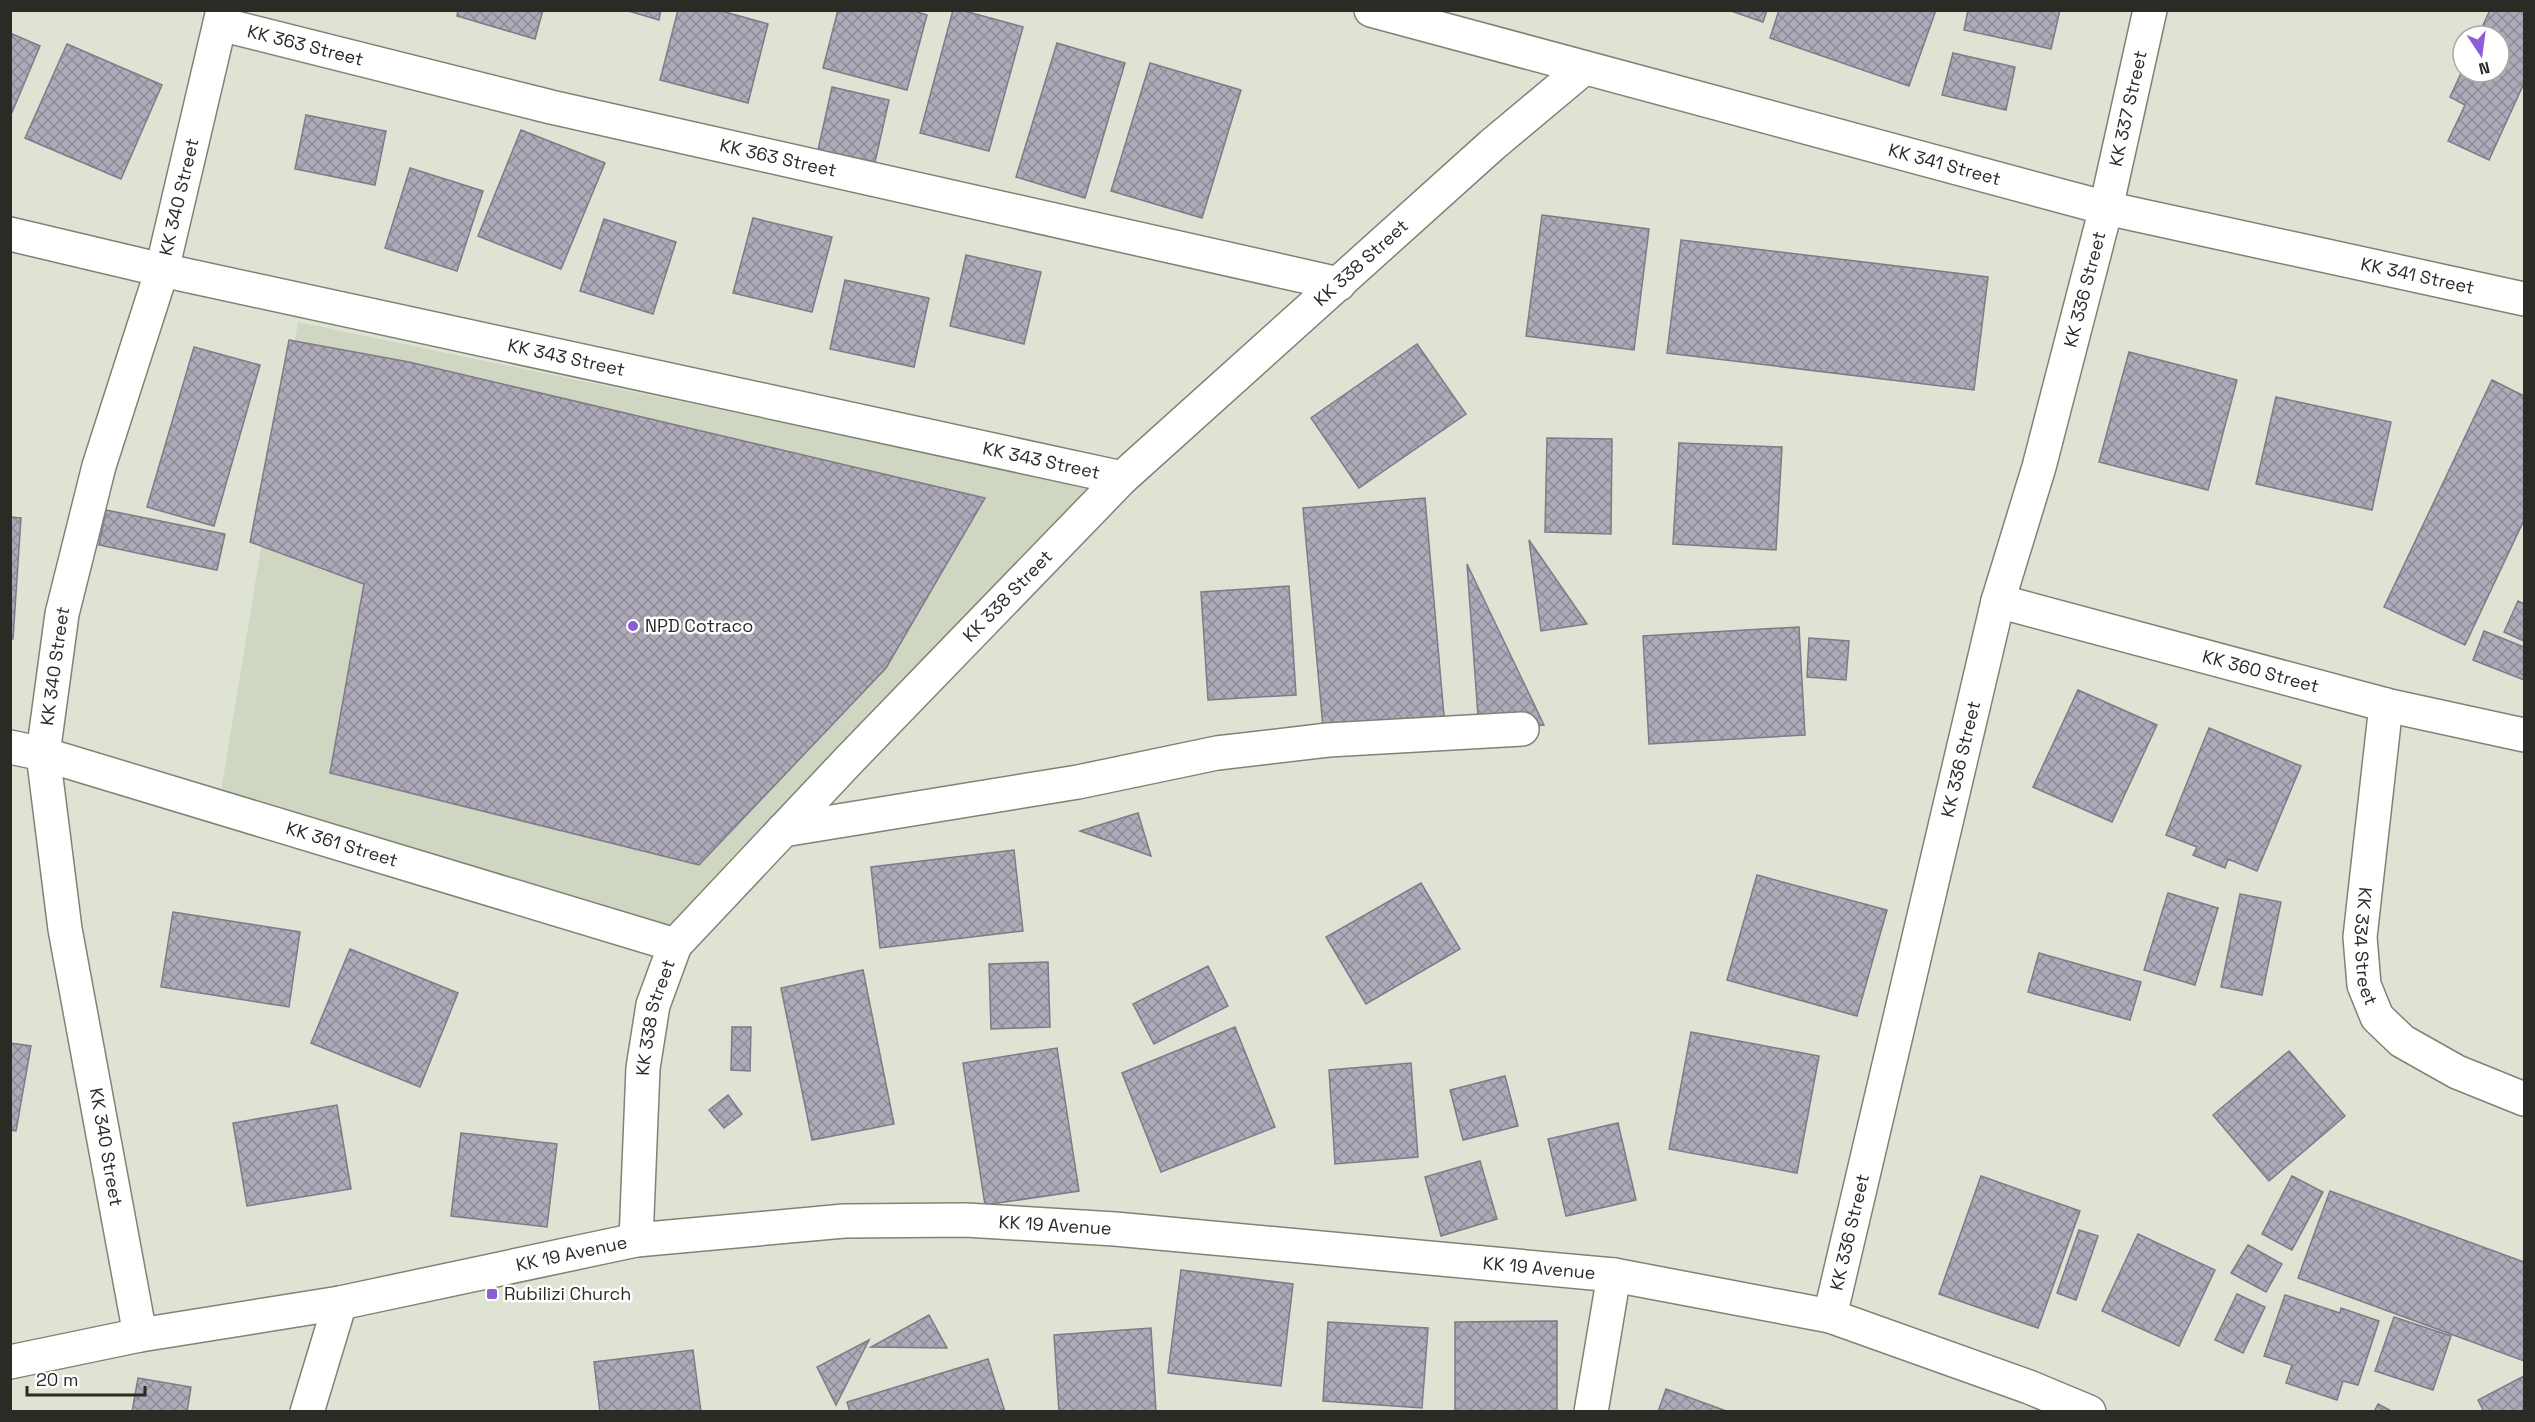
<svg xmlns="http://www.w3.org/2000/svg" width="2535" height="1422" viewBox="0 0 2535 1422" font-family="'Space Grotesk',sans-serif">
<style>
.built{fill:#cfd6c1}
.building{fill:url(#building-cross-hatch);stroke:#7e7b88;stroke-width:1.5}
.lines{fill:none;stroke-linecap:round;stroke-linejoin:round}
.street-casing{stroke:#7f8375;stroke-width:36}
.secondary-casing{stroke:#7f8375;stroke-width:36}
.street{stroke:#fff;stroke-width:33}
.secondary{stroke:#fff;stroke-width:33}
.poi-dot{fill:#8b5ed7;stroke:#fff;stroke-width:2}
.labels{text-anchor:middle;stroke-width:5;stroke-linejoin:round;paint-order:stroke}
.street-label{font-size:18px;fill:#292b25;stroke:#fff}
.poi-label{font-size:18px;fill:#292b25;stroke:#fff;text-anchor:start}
</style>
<defs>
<pattern id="building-cross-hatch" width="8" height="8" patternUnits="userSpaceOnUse" patternTransform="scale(1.5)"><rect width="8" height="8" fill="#aeaab9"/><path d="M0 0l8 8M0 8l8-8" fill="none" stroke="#8e8b96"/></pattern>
</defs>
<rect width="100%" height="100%" fill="#dee3d4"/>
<path class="built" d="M 298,322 L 1095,488 L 675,945 L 221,792 Z"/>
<path class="building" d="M 458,10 L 543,10 L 535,39 L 457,16 Z
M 625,10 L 661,10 L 659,20 Z
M 678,10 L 718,10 L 768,24 L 748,103 L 660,80 Z
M 838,10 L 911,10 L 927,15 L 907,90 L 823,68 Z
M 953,10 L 961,10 L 1023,27 L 989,151 L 920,133 Z
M 1728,10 L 1767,10 L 1763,22 Z
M 1779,10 L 1936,10 L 1909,86 L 1770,38 Z
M 1968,10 L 2060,10 L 2051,49 L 1964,30 Z
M 2490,10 L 2524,10 L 2524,83 L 2489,160 L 2448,141 L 2465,105 L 2450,97 L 2463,69 L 2463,72 L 2499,72 L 2499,36 L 2478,36 Z
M 10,33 L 40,46 L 10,117 Z
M 1057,43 L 1125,63 L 1085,198 L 1016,177 Z
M 67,44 L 162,85 L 121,179 L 25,138 Z
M 1953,53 L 2015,67 L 2006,110 L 1942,95 Z
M 1150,63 L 1241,90 L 1202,218 L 1111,191 Z
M 832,87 L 889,100 L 875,162 L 818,150 Z
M 306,115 L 386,131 L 375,185 L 295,169 Z
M 521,130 L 605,163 L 561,269 L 478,236 Z
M 410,168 L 483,191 L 457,271 L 385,248 Z
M 1542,215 L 1649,229 L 1634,350 L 1526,336 Z
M 753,218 L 832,237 L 812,312 L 733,293 Z
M 604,219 L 676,242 L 653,314 L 580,291 Z
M 1681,240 L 1988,277 L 1974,390 L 1667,353 Z
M 966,255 L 1041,272 L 1024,344 L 950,326 Z
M 845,280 L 929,298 L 914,367 L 830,349 Z
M 289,340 L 409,362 L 985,498 L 886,668 L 699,865 L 330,773 L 364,584 L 250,542 Z
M 1417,344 L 1466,414 L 1359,488 L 1311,418 Z
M 194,347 L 260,365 L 214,526 L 147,507 Z
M 2129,352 L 2237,380 L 2208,490 L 2099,462 Z
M 2492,380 L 2524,396 L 2524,520 L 2465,645 L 2384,607 Z
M 2276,397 L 2391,422 L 2372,510 L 2256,484 Z
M 1547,438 L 1612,439 L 1611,534 L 1545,532 Z
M 1679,443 L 1782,447 L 1776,550 L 1673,544 Z
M 1425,498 L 1444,716 L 1323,727 L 1303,508 Z
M 106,510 L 225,534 L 217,570 L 99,545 Z
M 10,517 L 21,518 L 13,639 L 10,639 Z
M 1529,540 L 1587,624 L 1541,631 Z
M 1467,564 L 1544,725 L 1479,730 Z
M 1289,586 L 1296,695 L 1208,700 L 1201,592 Z
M 2518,601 L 2524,604 L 2524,641 L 2504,632 Z
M 1799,627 L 1805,735 L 1649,744 L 1643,636 Z
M 2484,631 L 2524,647 L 2524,680 L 2473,660 Z
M 1809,638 L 1849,641 L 1846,680 L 1807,677 Z
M 2078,690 L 2157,725 L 2112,822 L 2033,787 Z
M 2209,728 L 2301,766 L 2257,871 L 2228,859 L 2225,868 L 2193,855 L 2197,847 L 2166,835 Z
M 1138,813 L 1151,856 L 1080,831 Z
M 1014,850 L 1023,931 L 880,948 L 871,867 Z
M 1757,875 L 1887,910 L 1857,1016 L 1727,980 Z
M 1421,883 L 1460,949 L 1366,1004 L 1326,937 Z
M 2168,893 L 2218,908 L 2195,985 L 2144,970 Z
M 2240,894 L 2281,902 L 2262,995 L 2221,987 Z
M 173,912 L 300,932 L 289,1007 L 161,987 Z
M 350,949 L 458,993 L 420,1087 L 311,1043 Z
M 2039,953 L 2141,982 L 2130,1020 L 2028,992 Z
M 1048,962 L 1050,1027 L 991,1029 L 989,964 Z
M 1208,966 L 1228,1006 L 1154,1044 L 1133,1004 Z
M 863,970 L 894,1124 L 812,1140 L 781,988 Z
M 732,1027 L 751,1027 L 750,1071 L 731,1070 Z
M 1235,1027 L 1275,1127 L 1161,1172 L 1122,1073 Z
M 1691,1032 L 1819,1056 L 1797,1173 L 1669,1149 Z
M 10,1043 L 31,1046 L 16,1131 L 10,1130 Z
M 1057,1048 L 1079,1191 L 985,1205 L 963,1063 Z
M 2289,1051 L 2345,1116 L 2269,1181 L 2213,1115 Z
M 1411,1063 L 1418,1157 L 1335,1164 L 1329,1070 Z
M 1505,1076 L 1518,1126 L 1463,1140 L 1450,1090 Z
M 728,1095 L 742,1114 L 724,1128 L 709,1110 Z
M 337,1105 L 351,1189 L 247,1206 L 233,1123 Z
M 1618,1123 L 1636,1200 L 1566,1216 L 1548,1139 Z
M 461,1133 L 557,1144 L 547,1227 L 451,1216 Z
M 1480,1161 L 1497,1219 L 1441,1236 L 1425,1177 Z
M 1981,1176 L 2080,1211 L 2038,1328 L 1939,1294 Z
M 2292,1176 L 2323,1192 L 2292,1250 L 2262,1234 Z
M 2330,1191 L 2524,1262 L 2524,1361 L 2298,1278 Z
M 2079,1230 L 2098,1236 L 2076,1300 L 2057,1293 Z
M 2138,1234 L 2215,1270 L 2179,1346 L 2102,1311 Z
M 2248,1245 L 2282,1264 L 2266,1292 L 2231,1273 Z
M 1181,1270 L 1293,1284 L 1281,1386 L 1168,1373 Z
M 2237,1294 L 2265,1307 L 2243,1353 L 2215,1340 Z
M 2285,1295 L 2340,1313 L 2341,1308 L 2379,1321 L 2358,1385 L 2343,1381 L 2337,1400 L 2286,1383 L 2292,1365 L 2264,1356 Z
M 929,1315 L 947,1348 L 871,1347 Z
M 2394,1317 L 2451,1336 L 2433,1390 L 2375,1371 Z
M 1557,1321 L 1557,1412 L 1455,1412 L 1455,1322 Z
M 1328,1322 L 1428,1328 L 1422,1408 L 1323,1401 Z
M 1151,1328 L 1156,1412 L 1059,1412 L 1054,1335 Z
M 869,1340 L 836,1405 L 817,1367 Z
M 693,1350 L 701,1412 L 600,1412 L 594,1362 Z
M 988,1359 L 1005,1412 L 850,1412 L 847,1402 Z
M 2524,1376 L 2524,1409 L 2519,1412 L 2484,1412 L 2478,1400 Z
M 138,1378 L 191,1387 L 187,1412 L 132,1412 Z
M 1666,1389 L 1729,1412 L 1658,1412 Z
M 2378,1404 L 2393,1412 L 2374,1412 Z"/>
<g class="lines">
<g class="street-casing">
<g id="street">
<path id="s1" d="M 1371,10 L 2106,208 L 2524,299"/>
<path id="s2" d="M 220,24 L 551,107 L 1339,284"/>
<path id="s3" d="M 10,234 L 162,270 L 1122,478"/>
<path id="s4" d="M 1998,601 L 2386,705 L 2524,735"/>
<path id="s5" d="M 2386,705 L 2360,937 L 2364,985 L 2377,1017 L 2402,1041 L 2457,1072 L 2524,1099"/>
<path id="s6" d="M 10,747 L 43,754 L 675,945"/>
<path d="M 783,830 L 1078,782 L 1217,753 L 1328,740 L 1522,729"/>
<path id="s7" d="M 636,1240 L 643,1068 L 653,1005 L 675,945 L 851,758 L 1122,478 L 1492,145 L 1584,68"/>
<path id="s8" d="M 1830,1316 L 1998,601 L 2039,467 L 2106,208 L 2150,10"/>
<path id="s9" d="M 140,1335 L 65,929 L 43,754 L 62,614 L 99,466 L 162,270 L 223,10"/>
<path d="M 307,1412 L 340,1303"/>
<path d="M 1591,1412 L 1614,1275"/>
</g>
</g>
<g class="secondary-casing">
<g id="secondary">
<path id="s10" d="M 10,1362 L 140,1335 L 340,1303 L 636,1240 L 844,1221 L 966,1220 L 1115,1229 L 1614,1275 L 1830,1316 L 2029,1387 L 2089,1412"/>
</g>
</g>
<use href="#street" class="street"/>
<use href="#secondary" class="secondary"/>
</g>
<g class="poi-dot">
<circle cx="633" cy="626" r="6"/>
<rect x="486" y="1288" width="12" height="12" rx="3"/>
</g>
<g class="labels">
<g class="street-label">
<text dy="6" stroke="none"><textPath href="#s2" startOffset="88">KK 363 Street</textPath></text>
<text dy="6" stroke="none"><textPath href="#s8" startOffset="1244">KK 337 Street</textPath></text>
<text dy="6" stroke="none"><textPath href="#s2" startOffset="574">KK 363 Street</textPath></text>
<text dy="6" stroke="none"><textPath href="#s1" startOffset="594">KK 341 Street</textPath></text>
<text dy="6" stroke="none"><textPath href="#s9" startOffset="1164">KK 340 Street</textPath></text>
<text dy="6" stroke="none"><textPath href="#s7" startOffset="1268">KK 338 Street</textPath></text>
<text dy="6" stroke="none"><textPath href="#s1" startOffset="1080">KK 341 Street</textPath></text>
<text dy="6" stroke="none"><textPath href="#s8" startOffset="1058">KK 336 Street</textPath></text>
<text dy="6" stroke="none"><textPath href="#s3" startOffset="570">KK 343 Street</textPath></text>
<text dy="6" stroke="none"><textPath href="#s3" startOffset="1056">KK 343 Street</textPath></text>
<text dy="6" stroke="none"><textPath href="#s7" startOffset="782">KK 338 Street</textPath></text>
<text dy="6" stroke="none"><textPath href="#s9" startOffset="678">KK 340 Street</textPath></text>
<text dy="6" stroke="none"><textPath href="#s4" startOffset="272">KK 360 Street</textPath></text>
<text dy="6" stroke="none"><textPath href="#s8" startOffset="572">KK 336 Street</textPath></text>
<text dy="6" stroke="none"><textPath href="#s6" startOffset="346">KK 361 Street</textPath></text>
<text dy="6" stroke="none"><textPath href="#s5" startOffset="243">KK 334 Street</textPath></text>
<text dy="6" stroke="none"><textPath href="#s7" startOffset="224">KK 338 Street</textPath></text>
<text transform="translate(106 1147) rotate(80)" y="6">KK 340 Street</text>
<text dy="6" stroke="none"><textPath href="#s10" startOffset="1058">KK 19 Avenue</textPath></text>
<text dy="6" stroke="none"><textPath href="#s8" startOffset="86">KK 336 Street</textPath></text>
<text dy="6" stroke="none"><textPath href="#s10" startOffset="572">KK 19 Avenue</textPath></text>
<text dy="6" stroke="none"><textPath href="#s10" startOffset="1544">KK 19 Avenue</textPath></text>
</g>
<g class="poi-label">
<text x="645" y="632">NPD Cotraco</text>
<text x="504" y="1300">Rubilizi Church</text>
</g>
</g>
<rect width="2535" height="1422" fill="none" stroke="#292b25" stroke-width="24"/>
<g transform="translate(2481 54) rotate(167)"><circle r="28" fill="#ffffff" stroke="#a9aaa8" stroke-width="1.5"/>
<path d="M0-4.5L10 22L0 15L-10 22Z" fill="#8b5ed7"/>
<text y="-9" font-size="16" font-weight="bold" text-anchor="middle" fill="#292b25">N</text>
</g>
<path d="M27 1386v9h118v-9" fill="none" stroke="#292b25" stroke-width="3"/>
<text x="36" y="1386" font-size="18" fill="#292b25" stroke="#ffffff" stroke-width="4.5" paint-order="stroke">20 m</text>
</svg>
